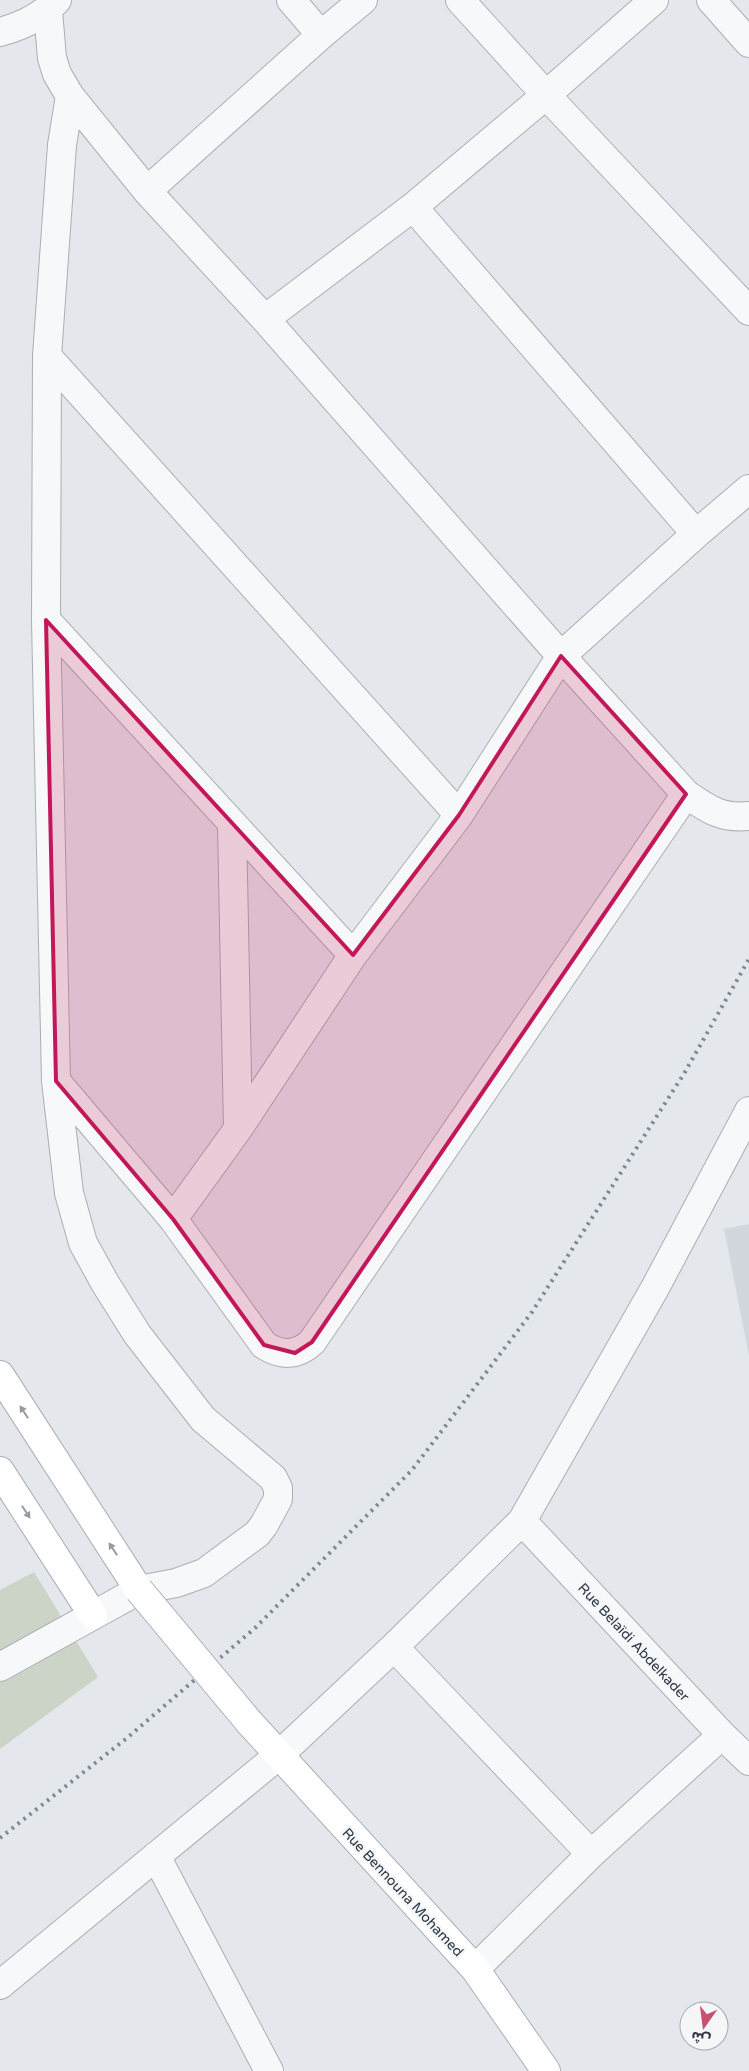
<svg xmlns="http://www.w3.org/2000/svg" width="749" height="2071" viewBox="0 0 749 2071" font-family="'Varela Round','Noto Sans Arabic',sans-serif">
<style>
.built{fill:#d2d7dd}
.green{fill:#cbd4c6}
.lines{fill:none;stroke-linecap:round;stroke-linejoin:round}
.street-casing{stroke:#a9afb5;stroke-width:30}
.secondary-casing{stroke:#a9afb5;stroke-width:30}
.street{stroke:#f7f8f9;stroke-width:28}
.secondary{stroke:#fff;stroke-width:28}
.rail{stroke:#7e8894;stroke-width:4;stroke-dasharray:2.5 5;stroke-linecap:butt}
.secondary-bridge-casing{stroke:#a9afb5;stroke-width:30;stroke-linecap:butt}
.secondary-bridge{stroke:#fff;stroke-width:28}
.oneway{fill:#969ba1}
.marked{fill:#c2185b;fill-opacity:0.2;stroke:#c2185b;stroke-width:4;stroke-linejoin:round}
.labels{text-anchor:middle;stroke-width:5;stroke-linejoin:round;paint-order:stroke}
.street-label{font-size:14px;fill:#2c3743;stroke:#f4f6f8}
</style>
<rect width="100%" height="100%" fill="#e4e7eb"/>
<path class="built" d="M 749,1224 L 749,1356 L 724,1229 Z"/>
<path class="green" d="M 34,1572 L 98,1677 L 0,1749 L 0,1590 Z"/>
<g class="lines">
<g class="street-casing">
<path id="street" d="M 291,0 L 321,35
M 460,0 L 546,95 L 749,311
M 711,0 L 749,43
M 48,11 L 52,58 L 57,74 L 70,96 L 147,191 L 265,319 L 561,656 L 686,794 C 708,809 721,819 749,816
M 0,32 C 22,26 42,17 57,0
M 147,191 L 321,35 L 363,0
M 413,207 L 696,534
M 265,319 L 413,207 L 546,95 L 654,0
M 47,356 L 459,815
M 46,620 L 353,955
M 232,825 L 238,1129
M 56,1081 L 173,1219 L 264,1345 C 281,1356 297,1356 312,1342 L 686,794
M 173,1219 L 238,1129 L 353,955 L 459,815 L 561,656 L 696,534 L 749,489
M 522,1521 L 722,1735 L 749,1761
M 394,1647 L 591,1854
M 0,1667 L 139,1590 L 176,1583 L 204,1573 L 257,1534 L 264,1525 L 278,1499 L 278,1488 L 273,1478 L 203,1419 L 137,1334 L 105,1283 L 83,1243 L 69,1193 L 56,1081 L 46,620 L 47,356 L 62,145 L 70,96
M 156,1856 L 269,2071
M 475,1969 L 591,1854 L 722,1735
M 0,1985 L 279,1755 L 394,1647 L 522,1521 L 655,1288 L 749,1111"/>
</g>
<g class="secondary-casing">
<path id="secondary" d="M 0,1375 L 139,1590
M 0,1471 L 93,1615
M 249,1722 L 475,1969 L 546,2071"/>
</g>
<use href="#street" class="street"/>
<use href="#secondary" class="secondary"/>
<path class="rail" d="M 0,1838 L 127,1738 L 255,1628 L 412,1470 L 532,1312 L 685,1072 L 749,959"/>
<g class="secondary-bridge-casing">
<path id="secondary-bridge" d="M 139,1590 L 249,1722"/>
</g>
<use href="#secondary-bridge" class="secondary-bridge"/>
</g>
<defs><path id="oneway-solid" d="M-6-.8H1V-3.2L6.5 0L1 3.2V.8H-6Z" transform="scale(1.25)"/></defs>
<g class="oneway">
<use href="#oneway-solid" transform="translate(24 1412) rotate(-123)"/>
<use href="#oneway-solid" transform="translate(26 1512) rotate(57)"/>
<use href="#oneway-solid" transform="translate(113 1549) rotate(-123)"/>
</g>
<path class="marked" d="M 46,620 L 353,955 L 459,815 L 561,656 L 686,794 L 312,1342 L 295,1353 L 264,1345 L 173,1219 L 56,1081 Z"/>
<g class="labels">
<g class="street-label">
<text transform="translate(634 1642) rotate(47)" y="5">Rue Belaïdi Abdelkader</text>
<text transform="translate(403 1892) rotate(47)" y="5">Rue Bennouna Mohamed</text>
</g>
</g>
<g transform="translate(704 2026) rotate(194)"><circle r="24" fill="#f4f6f8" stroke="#a4aab0"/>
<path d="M0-4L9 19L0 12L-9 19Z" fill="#c7516f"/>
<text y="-8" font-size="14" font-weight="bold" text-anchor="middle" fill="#2c3743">ش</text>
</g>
</svg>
